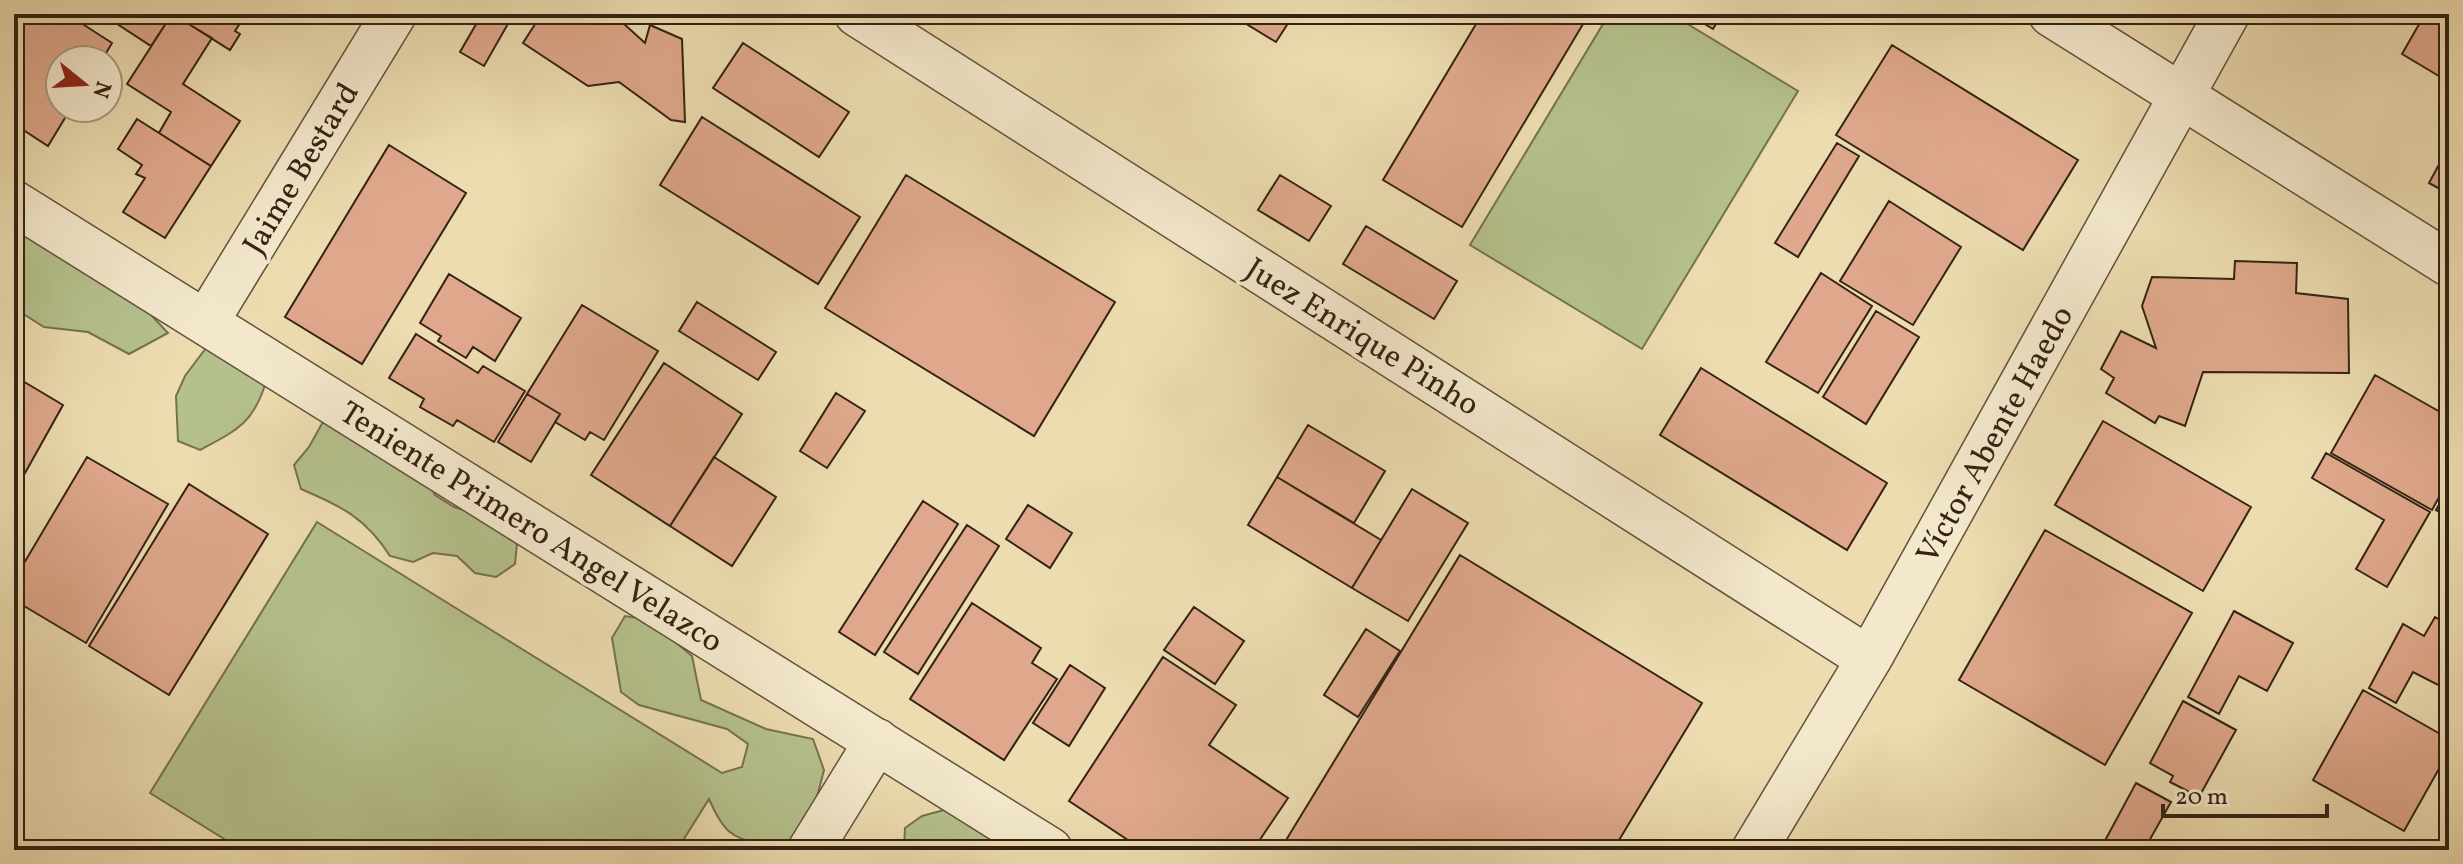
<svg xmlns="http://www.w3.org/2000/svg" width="2463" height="864" viewBox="0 0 2463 864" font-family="Vollkorn,serif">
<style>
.green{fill:#b5c18d;stroke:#747250;stroke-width:2}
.building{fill:#dfa88c;stroke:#342314;stroke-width:2}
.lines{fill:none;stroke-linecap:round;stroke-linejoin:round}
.minor-casing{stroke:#62513b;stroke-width:47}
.minor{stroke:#f3e8cc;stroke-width:44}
.labels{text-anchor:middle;stroke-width:8;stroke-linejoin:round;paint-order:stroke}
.street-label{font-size:32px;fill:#342314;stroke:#f3e8cc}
</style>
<rect width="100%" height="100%" fill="#ecdcb0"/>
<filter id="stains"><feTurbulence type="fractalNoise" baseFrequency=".0025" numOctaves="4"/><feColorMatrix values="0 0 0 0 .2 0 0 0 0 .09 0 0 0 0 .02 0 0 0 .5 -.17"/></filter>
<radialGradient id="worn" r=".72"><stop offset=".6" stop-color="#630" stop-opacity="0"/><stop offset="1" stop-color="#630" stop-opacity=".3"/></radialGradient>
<path class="green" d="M 1609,14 L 1671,14 L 1798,91 L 1642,349 L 1470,245 Z
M 14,224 L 58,246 L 91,277 L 136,299 L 168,333 L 129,354 L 88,332 L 44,327 L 14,308 Z
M 224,324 L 265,385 C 252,425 235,431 200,450 L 178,441 L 176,396 L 185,376 Z
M 324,420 L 417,454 L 435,495 L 454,507 L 504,523 L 517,543 L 515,564 L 496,577 L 475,573 L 457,556 L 433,553 L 413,562 L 390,556 C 366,518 341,506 301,489 L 294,465 L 309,447 Z
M 317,522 L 722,773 L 742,767 L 748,744 L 727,729 L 639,705 L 621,692 L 612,638 L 625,616 L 649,620 L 692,656 L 701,700 L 766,729 L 813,739 L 824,770 L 811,820 L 797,836 L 774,849 C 734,836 727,840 709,799 L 677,850 L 242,850 L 150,793 Z
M 944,810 L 971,815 L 1019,850 L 904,850 L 905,828 L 922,816 Z"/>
<path class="building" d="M 27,14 L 67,14 L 112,43 L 102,60 L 60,60 L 60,108 L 71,108 L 48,146 L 14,124 L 14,35 Z
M 102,14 L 172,14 L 151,46 Z
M 172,14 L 212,38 L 183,84 L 240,121 L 211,166 L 159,133 L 171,112 L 127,84 Z
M 173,14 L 253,14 L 249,19 L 244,17 L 235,31 L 240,34 L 230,50 Z
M 482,14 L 494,14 L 509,22 L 484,66 L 460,52 Z
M 554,14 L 613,14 L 645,43 L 650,25 L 682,39 L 685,122 L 671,120 L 619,82 L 588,86 L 523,43 L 539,18 Z
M 1230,14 L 1294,14 L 1276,42 Z
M 1482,14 L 1579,14 L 1586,19 L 1462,227 L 1383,180 Z
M 1688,14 L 1722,14 L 1713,29 Z
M 2425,14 L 2449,14 L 2449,82 L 2402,54 Z
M 743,43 L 849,112 L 819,157 L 713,88 Z
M 1892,45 L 2078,160 L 2023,250 L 1836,135 Z
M 702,117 L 860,217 L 818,284 L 660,185 Z
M 137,119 L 211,166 L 165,238 L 123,212 L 145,178 L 136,174 L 142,165 L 118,149 Z
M 1837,143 L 1859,156 L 1798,257 L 1775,243 Z
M 389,145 L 466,193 L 362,364 L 285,317 Z
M 2449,146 L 2449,194 L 2429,183 Z
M 906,175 L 1115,302 L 1034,436 L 825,308 Z
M 1280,175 L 1331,206 L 1309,241 L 1258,210 Z
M 1889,201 L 1961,247 L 1913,325 L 1840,281 Z
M 1366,226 L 1457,281 L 1434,319 L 1343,264 Z
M 2235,261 L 2297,263 L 2296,293 L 2348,299 L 2349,373 L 2203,372 L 2185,426 L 2159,416 L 2155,423 L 2106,393 L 2114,378 L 2101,369 L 2121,331 L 2156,348 L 2142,306 L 2152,277 L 2234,279 Z
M 1821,273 L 1872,306 L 1818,393 L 1766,362 Z
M 449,274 L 521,318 L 495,361 L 473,347 L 466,358 L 438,341 L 441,336 L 420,323 Z
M 697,302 L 776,352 L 758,380 L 679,331 Z
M 582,305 L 658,351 L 604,440 L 590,432 L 585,440 L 555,422 L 560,414 L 527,394 Z
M 1876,311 L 1919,337 L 1866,424 L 1823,397 Z
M 416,334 L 478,373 L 483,366 L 525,391 L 494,442 L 457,420 L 453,426 L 420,407 L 424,399 L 389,378 Z
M 664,363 L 742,414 L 670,526 L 591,475 Z
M 1701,368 L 1887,483 L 1847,550 L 1660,435 Z
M 2375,375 L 2449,417 L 2449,479 L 2432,510 L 2331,453 Z
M 16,377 L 63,405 L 25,473 L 14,466 L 14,381 Z
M 836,393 L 865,411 L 827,468 L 800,451 Z
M 527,394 L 560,414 L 531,462 L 498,442 Z
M 2103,421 L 2251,507 L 2203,591 L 2055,505 Z
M 1308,425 L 1385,471 L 1354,523 L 1277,477 Z
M 2326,453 L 2430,512 L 2387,587 L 2356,569 L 2384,520 L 2312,478 Z
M 87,457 L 168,504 L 86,643 L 14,600 L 14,580 Z
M 714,457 L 776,497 L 732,566 L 670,526 Z
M 1277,477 L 1381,540 L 1352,588 L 1248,525 Z
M 189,484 L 268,534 L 169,695 L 89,646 Z
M 2449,487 L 2449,517 L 2436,510 Z
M 1412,489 L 1468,523 L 1408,621 L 1352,588 Z
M 923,501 L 958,524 L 875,655 L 839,632 Z
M 1028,505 L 1072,533 L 1050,568 L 1006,539 Z
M 967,525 L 999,546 L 918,674 L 884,652 Z
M 2045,530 L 2192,613 L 2105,765 L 1959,680 Z
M 1460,555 L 1702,703 L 1613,850 L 1280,850 Z
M 972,603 L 1041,648 L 1032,663 L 1057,679 L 1004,760 L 910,699 Z
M 1194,607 L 1244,641 L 1215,684 L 1164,650 Z
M 2234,611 L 2293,643 L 2267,691 L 2239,676 L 2219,714 L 2188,697 Z
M 2435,617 L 2449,625 L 2449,685 L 2446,689 L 2413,672 L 2396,703 L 2369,688 L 2403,624 L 2424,636 Z
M 1366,629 L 1400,651 L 1358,717 L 1324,695 Z
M 1163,657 L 1236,705 L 1209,745 L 1288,798 L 1253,850 L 1143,850 L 1069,801 Z
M 1070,665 L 1105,688 L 1069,746 L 1033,723 Z
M 2363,690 L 2449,739 L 2449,751 L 2404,831 L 2313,780 Z
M 2183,701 L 2236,730 L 2199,797 L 2170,782 L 2173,776 L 2150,763 Z
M 2136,783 L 2171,802 L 2144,850 L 2106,850 L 2101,848 Z"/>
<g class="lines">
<g class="minor-casing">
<path id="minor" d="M 857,14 L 1869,659
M 2051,14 L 2449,264
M 14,203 L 1050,850
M 206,322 L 394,14
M 810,850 L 877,741
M 1754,850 L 1869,659 L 2227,14"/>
</g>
<use href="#minor" class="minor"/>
</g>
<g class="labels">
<g class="street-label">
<text transform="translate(300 168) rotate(-59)" y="11">Jaime Bestard</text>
<text transform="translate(1363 336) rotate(32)" y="11">Juez Enrique Pinho</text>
<text transform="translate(1994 434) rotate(-61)" y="11">Víctor Abente Haedo</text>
<text transform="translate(532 526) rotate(32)" y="11">Teniente Primero Angel Velazco</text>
</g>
</g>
<rect width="2463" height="864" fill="none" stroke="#ecdcb0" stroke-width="48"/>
<rect x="16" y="16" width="2431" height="832" fill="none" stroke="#342314" stroke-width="4"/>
<rect x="24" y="24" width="2415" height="816" fill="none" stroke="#342314" stroke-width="2"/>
<g transform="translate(84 84) rotate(108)"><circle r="38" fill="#f3e8cc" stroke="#a79982" stroke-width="2"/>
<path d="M0-6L14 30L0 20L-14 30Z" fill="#8f2418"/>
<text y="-12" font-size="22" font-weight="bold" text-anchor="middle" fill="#342314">N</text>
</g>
<path d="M2163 804v12h164v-12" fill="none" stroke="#342314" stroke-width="4"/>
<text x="2175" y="804" font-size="24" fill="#342314" stroke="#f3e8cc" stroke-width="6" paint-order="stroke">20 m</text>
<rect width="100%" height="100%" filter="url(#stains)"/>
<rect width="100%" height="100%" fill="url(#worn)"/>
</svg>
